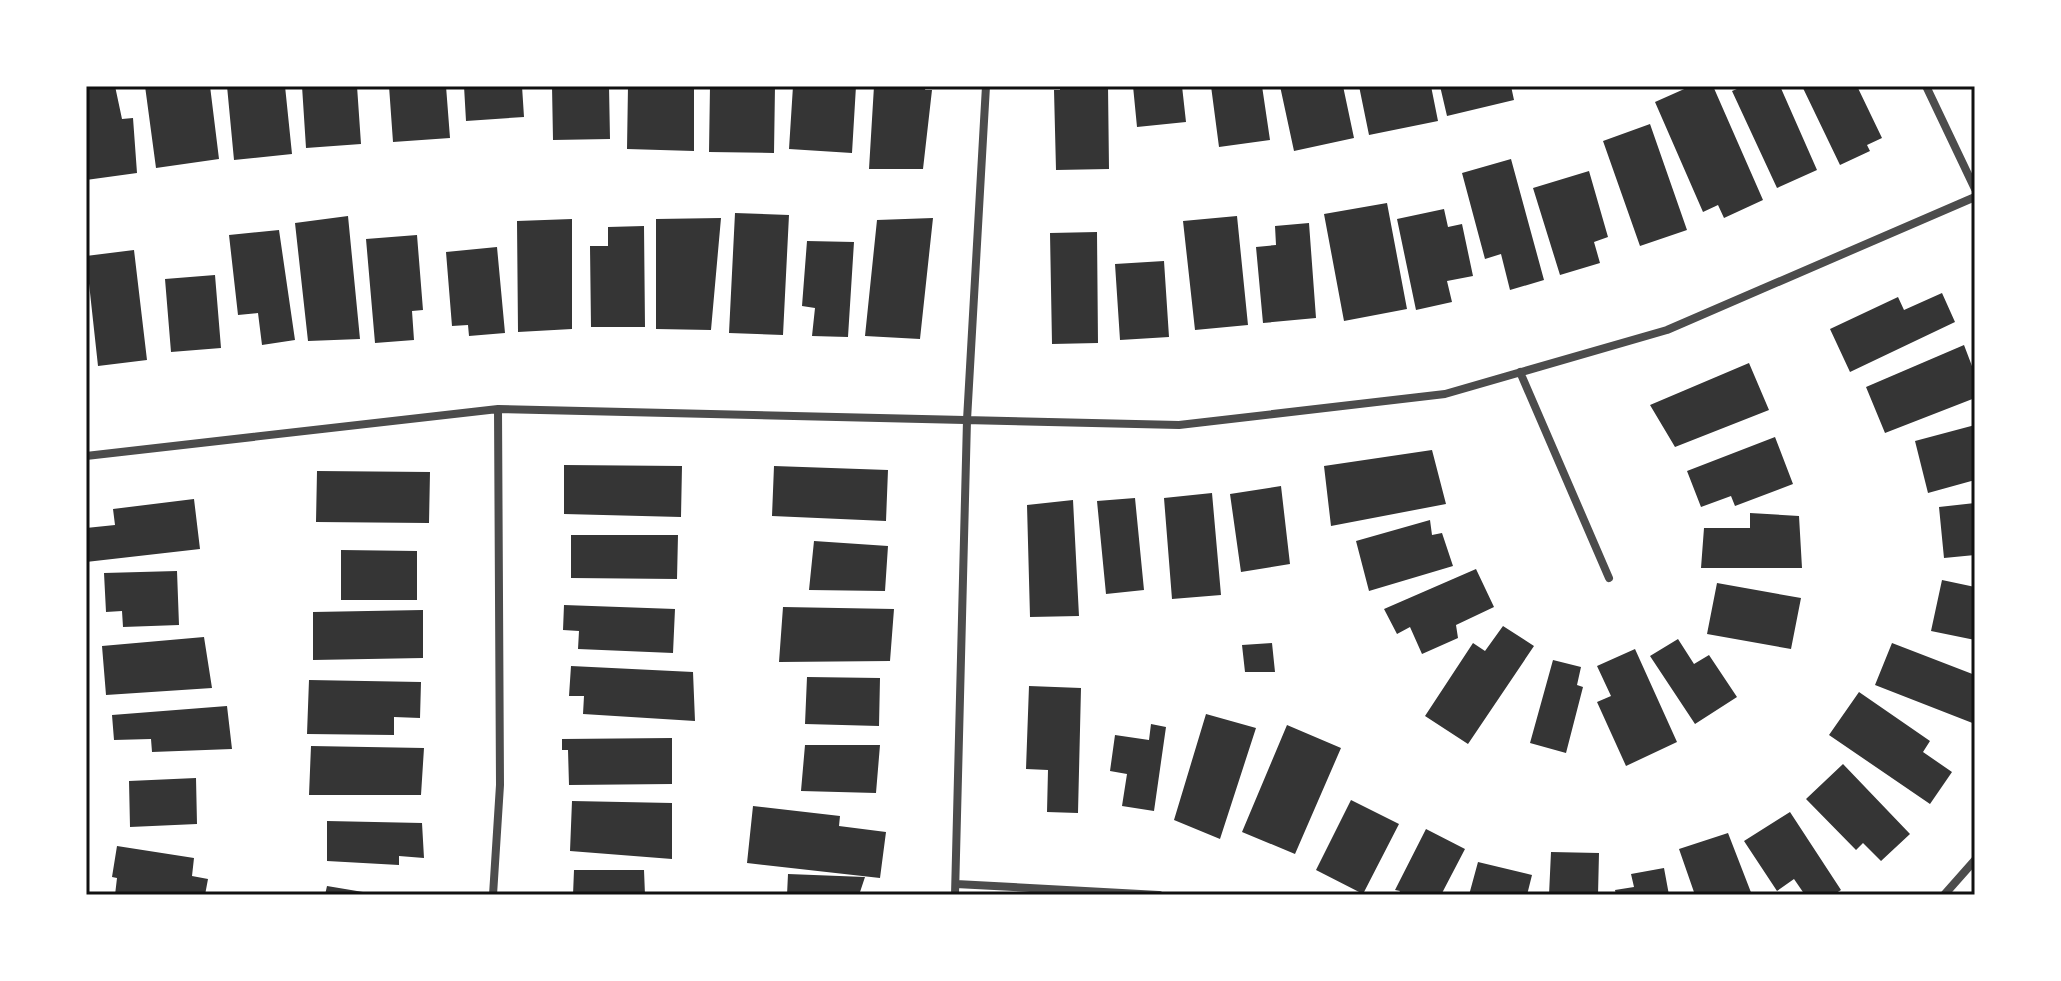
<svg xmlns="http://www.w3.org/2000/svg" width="2061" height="981" viewBox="0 0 2061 981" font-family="'DM Sans',sans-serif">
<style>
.building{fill:#353535}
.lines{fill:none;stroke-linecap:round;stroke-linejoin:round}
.minor{stroke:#4c4c4c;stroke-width:8}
.neatline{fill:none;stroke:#111;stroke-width:3}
</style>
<rect width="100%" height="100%" fill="#fff"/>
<path class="building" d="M 86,86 L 115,86 L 122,119 L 133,118 L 137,173 L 86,180 Z
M 145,86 L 210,86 L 219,159 L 156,168 Z
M 227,86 L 285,86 L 292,154 L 234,160 Z
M 302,86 L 357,86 L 361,144 L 306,148 Z
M 389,86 L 446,86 L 450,138 L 393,142 Z
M 464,86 L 522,86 L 524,117 L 466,121 Z
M 552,86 L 609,86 L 610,139 L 553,140 Z
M 628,86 L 694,86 L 694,151 L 627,149 Z
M 710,86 L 775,86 L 774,153 L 709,152 Z
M 793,86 L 856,86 L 852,153 L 789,149 Z
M 874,86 L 926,86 L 925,90 L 932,90 L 923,169 L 869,169 Z
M 1060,86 L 1108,86 L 1109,169 L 1056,170 L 1054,90 L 1060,90 Z
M 1133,86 L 1182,86 L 1186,122 L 1137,127 Z
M 1211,86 L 1262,86 L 1270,140 L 1219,147 Z
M 1280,86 L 1343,86 L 1354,138 L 1294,151 Z
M 1359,86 L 1431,86 L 1438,121 L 1369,135 Z
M 1440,86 L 1511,86 L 1514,100 L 1447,116 Z
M 1691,86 L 1713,86 L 1763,200 L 1724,218 L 1718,205 L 1703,212 L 1655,102 Z
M 1744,86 L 1780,86 L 1817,170 L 1777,188 L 1732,91 Z
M 1802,86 L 1857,86 L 1882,138 L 1867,145 L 1870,151 L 1840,165 Z
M 1650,124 L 1687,230 L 1640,246 L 1603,141 Z
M 1511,159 L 1544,280 L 1510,290 L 1501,254 L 1485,259 L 1462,173 Z
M 1589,171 L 1608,237 L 1594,242 L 1600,263 L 1560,275 L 1533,188 Z
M 1387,203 L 1407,309 L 1344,321 L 1324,214 Z
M 1444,209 L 1448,227 L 1462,224 L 1473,276 L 1447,281 L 1452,302 L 1416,310 L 1397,219 Z
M 735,213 L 789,215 L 783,335 L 729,333 Z
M 348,216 L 360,339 L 308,341 L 295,223 Z
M 1237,216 L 1248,325 L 1195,330 L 1183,221 Z
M 721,218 L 711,330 L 656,329 L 656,219 Z
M 933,218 L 920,339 L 865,336 L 877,220 Z
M 572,219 L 572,329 L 518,332 L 517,221 Z
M 1309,223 L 1316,318 L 1263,323 L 1256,247 L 1276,245 L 1275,226 Z
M 644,226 L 645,327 L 591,327 L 590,246 L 608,246 L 608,227 Z
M 279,230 L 295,340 L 262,345 L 258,313 L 238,315 L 229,235 Z
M 1097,232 L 1098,343 L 1052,344 L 1050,233 Z
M 417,235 L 423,310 L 412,311 L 414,340 L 375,343 L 366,239 Z
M 807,241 L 854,242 L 848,337 L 812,336 L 815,308 L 802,306 Z
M 497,247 L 505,333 L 469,336 L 468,325 L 452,326 L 446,252 Z
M 134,250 L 147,360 L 98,366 L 86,256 Z
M 1164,261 L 1169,337 L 1120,340 L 1115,264 Z
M 215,275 L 221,348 L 171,352 L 165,279 Z
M 1942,293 L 1955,322 L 1850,372 L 1830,329 L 1898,297 L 1904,310 Z
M 1964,345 L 1975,374 L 1975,398 L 1885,433 L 1866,387 Z
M 1749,363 L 1769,410 L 1675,447 L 1650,405 Z
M 1975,425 L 1975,480 L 1928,493 L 1915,441 Z
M 1775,437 L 1793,484 L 1735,506 L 1731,496 L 1701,507 L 1687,471 Z
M 1432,450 L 1446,504 L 1331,526 L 1324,466 Z
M 564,465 L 682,466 L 681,517 L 564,514 Z
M 774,466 L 888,470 L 886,521 L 772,516 Z
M 317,471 L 430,472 L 429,523 L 316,522 Z
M 1281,486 L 1290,564 L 1241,572 L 1230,494 Z
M 1212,493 L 1221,595 L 1172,599 L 1164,498 Z
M 1135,498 L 1144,590 L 1106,594 L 1097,501 Z
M 194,499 L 200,549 L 86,562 L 86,528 L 115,525 L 113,509 Z
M 1073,500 L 1079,616 L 1030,617 L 1027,505 Z
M 1975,503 L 1975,555 L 1944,558 L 1939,507 Z
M 1750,513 L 1799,516 L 1802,568 L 1701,568 L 1704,528 L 1750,528 Z
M 1430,520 L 1432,535 L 1442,533 L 1453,566 L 1369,591 L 1356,541 Z
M 571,535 L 678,535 L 677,579 L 571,578 Z
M 814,541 L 888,546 L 885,591 L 809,590 Z
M 341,550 L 417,551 L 417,600 L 341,600 Z
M 1476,569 L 1494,607 L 1456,625 L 1458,638 L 1422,654 L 1410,627 L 1397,634 L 1384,609 Z
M 177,571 L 179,625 L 123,627 L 122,611 L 106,612 L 104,573 Z
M 1942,580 L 1975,587 L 1975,640 L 1931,631 Z
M 1717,583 L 1801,598 L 1791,649 L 1707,634 Z
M 564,605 L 675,609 L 673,653 L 578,649 L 579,631 L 563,630 Z
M 783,607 L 894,609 L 890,661 L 779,662 Z
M 423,610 L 423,658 L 313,660 L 313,612 Z
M 1503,626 L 1534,646 L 1468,744 L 1425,716 L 1473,643 L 1485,651 Z
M 204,637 L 212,688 L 106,695 L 102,646 Z
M 1678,639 L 1694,664 L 1709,655 L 1737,697 L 1695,724 L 1650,656 Z
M 1272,643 L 1275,672 L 1245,672 L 1242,645 Z
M 1892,643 L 1975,675 L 1975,724 L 1875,685 Z
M 1635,649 L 1677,742 L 1626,766 L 1597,702 L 1611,696 L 1597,666 Z
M 1553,660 L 1581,667 L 1577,685 L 1583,687 L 1566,753 L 1530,743 Z
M 571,666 L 693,672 L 695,721 L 583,714 L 584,696 L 569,696 Z
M 807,677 L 880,678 L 879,726 L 805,724 Z
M 309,680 L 421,682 L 420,718 L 394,717 L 394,735 L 307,734 Z
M 1029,686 L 1081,688 L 1078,813 L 1047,812 L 1048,770 L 1026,769 Z
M 1859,692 L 1930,741 L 1923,752 L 1952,772 L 1930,804 L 1829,735 Z
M 227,706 L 232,749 L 152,752 L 151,739 L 114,740 L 112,715 Z
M 1206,714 L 1256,728 L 1220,839 L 1174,820 Z
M 1151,724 L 1166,727 L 1154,811 L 1122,806 L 1127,774 L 1110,771 L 1115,735 L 1149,740 Z
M 1287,725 L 1341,748 L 1295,854 L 1242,832 Z
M 672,738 L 672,784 L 569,785 L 568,750 L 562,750 L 562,739 Z
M 805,745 L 880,745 L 876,793 L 801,791 Z
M 311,746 L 424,748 L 421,795 L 309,795 Z
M 1843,764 L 1910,834 L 1881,861 L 1863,843 L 1856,850 L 1806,799 Z
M 196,778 L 197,824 L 130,827 L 129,781 Z
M 1351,800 L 1399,824 L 1363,894 L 1316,870 Z
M 572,801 L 672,803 L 672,859 L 570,851 Z
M 753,806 L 840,816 L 839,826 L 886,832 L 880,878 L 747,863 Z
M 1790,812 L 1841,890 L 1833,895 L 1805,895 L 1794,879 L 1777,891 L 1744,841 Z
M 327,821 L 422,823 L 424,858 L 399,856 L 399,865 L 327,861 Z
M 1426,829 L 1465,849 L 1441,895 L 1398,895 L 1400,891 L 1395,890 Z
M 1728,833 L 1752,895 L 1695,895 L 1679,849 Z
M 117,846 L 194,858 L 192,876 L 208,879 L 205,895 L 115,895 L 117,878 L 112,877 Z
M 1551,852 L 1599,853 L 1598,895 L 1549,895 Z
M 1478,862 L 1532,875 L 1527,895 L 1469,895 Z
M 1664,868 L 1669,895 L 1616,895 L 1615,890 L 1634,887 L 1631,874 Z
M 574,870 L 644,870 L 645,895 L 573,895 Z
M 788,874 L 865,877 L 859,895 L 787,895 Z
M 327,886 L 369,893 L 369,895 L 325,895 Z"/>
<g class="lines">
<path class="minor" d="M 1926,86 L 1975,189
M 1520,372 L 1609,578
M 86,456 L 498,409 L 1179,425 L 1445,394 L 1667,330 L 1975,197
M 956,884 L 1159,895
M 493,895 L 500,785 L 498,409
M 955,895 L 967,420 L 986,86
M 1944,895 L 1975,860"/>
</g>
<rect width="2061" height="981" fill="none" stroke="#ffffff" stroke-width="176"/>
<rect x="88" y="88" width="1885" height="805" class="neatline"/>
</svg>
